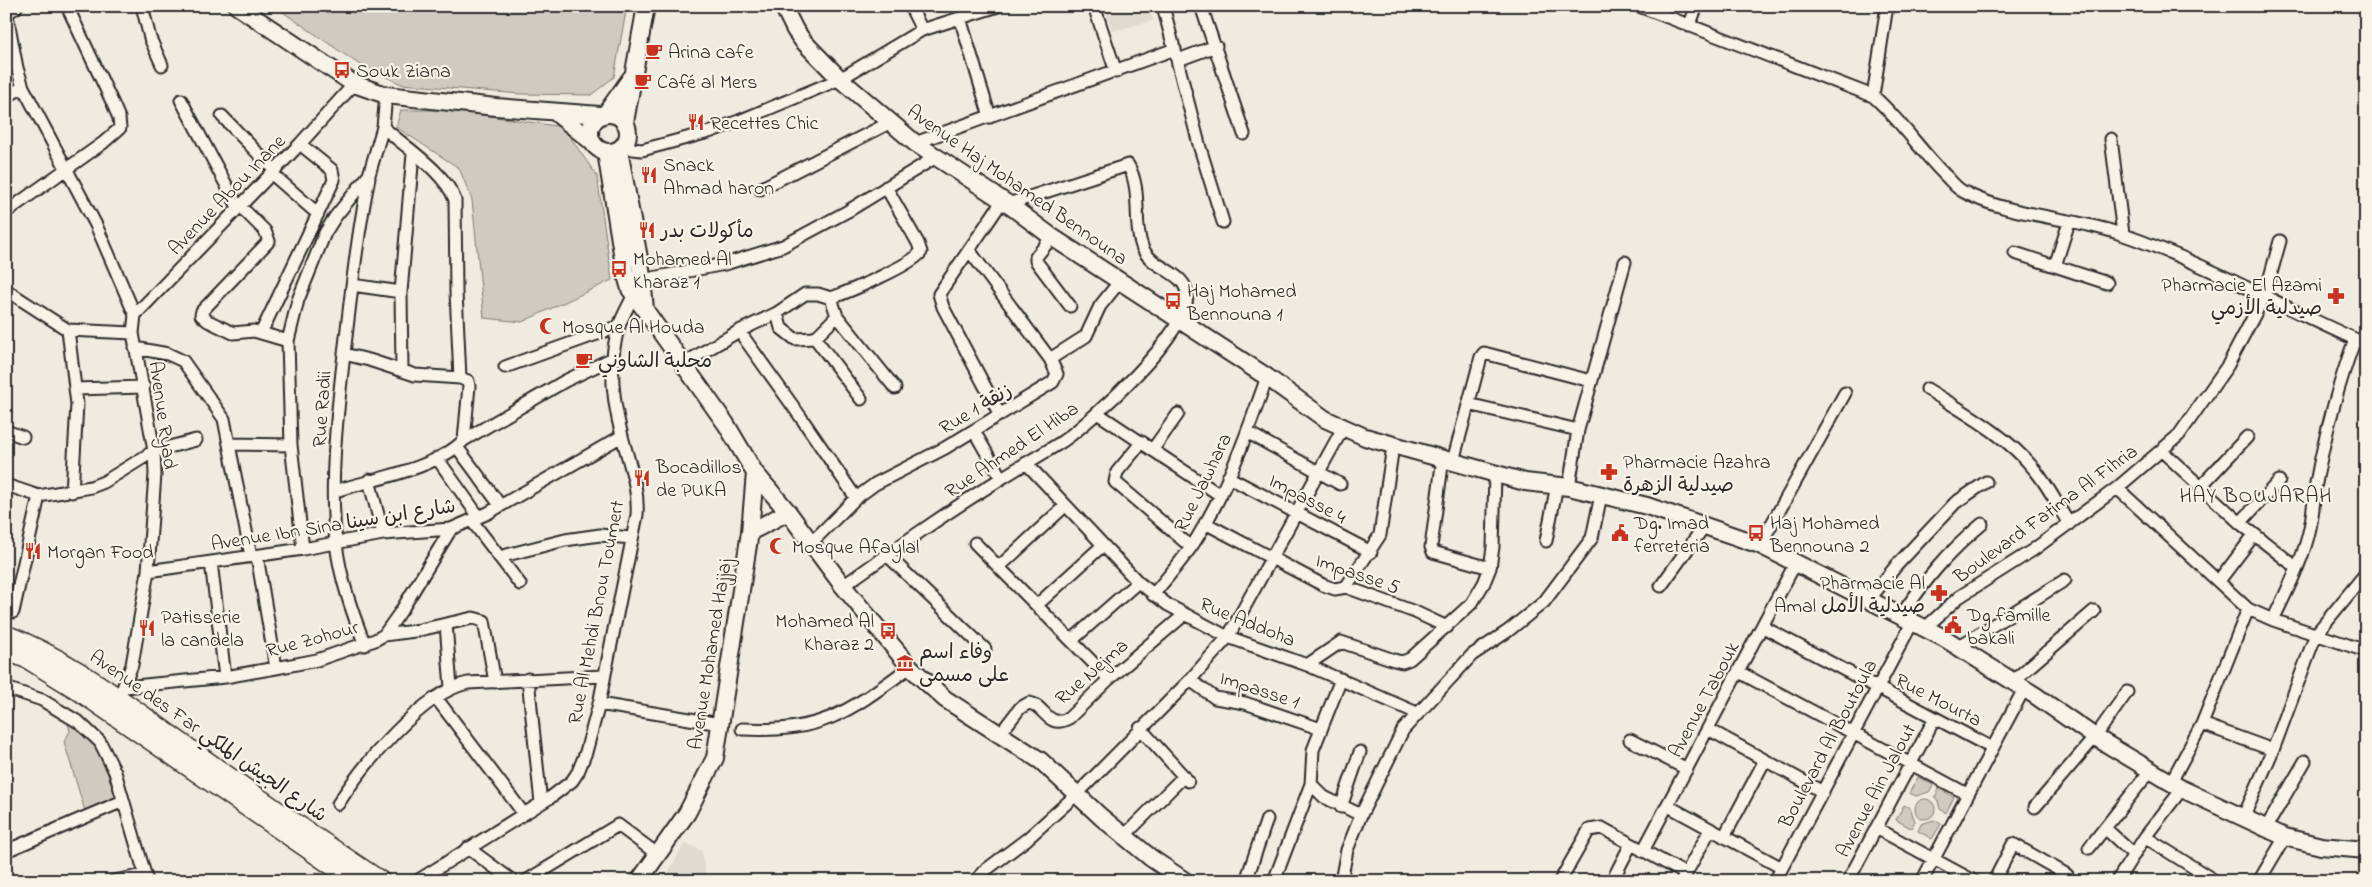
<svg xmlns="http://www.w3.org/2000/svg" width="2372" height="887" viewBox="0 0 2372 887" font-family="'Indie Flower','Playpen Sans Arabic',sans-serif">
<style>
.built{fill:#dedbd1}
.green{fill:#cfcbc2;stroke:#7d7b76}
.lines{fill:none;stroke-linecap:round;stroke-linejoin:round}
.street-casing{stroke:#2b2b2b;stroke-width:15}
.secondary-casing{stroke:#2b2b2b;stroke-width:20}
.primary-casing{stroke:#2b2b2b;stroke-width:22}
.street{stroke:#f7f3e8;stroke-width:11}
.secondary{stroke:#f7f3e8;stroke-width:16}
.primary{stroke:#f7f3e8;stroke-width:19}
.labels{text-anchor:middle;stroke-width:4.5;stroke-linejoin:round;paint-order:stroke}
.poi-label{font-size:20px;fill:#2b2b2b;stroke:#f7f3e8;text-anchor:start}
.street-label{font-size:20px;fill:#2b2b2b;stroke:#f7f3e8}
.neighbourhood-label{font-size:21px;letter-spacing:1px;fill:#2b2b2b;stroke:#f7f3e8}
</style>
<rect width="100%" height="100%" fill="#efebe0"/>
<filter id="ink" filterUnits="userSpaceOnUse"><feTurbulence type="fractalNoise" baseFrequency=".02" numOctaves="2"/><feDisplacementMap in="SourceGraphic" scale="10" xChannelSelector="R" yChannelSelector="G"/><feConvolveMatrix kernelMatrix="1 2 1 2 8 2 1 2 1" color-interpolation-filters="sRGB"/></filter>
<g filter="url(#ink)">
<path class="built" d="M 1105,6 L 1149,6 L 1153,21 L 1112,31 Z
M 685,843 L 702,851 L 706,881 L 663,881 Z"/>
<path class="green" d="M 274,6 L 627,6 L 614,77 L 591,95 L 520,94 L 401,84 L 357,63 Z
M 401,110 L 449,110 L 563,127 L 597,176 L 612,280 L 522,322 L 484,318 L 472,200 L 459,168 L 396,127 Z
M 66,717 L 100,751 L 116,798 L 85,811 L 64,742 L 70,731 Z
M 1918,777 L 1933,785 L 1929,792 L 1916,796 L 1909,793 Z
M 1939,789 L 1954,797 L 1946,813 L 1940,809 L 1938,801 L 1935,797 Z
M1915 809a10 10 0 1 1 20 0a10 10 0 1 1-20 0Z
M 1904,805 L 1910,808 L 1915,821 L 1911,828 L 1896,820 Z
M 1934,820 L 1941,824 L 1932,839 L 1918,831 L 1921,824 Z"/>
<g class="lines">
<g class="street-casing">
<path id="street" d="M 142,6 L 150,38 L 162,65
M 910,6 L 922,30
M 1094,6 L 1116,72
M 1163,6 L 1200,148 L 1223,222
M 1201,6 L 1244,134
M 1639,6 L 1873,96 C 1901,120 1921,152 1947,177 C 1952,182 1957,189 1964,192 C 2013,218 2072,216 2124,235 C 2208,264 2285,309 2366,344
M 6,10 L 17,68 L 23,87 L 96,225 L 135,315
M 960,18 L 990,117
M 1689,26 L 1697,6
M 1178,60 L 1216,46
M 1873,96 L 1887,6
M 6,97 L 23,87
M 181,100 L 238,207
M 222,116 L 274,170
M 383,127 C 405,147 445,172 455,200 L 456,292 L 460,378 L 468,381 L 469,386 L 464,440
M 2111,139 L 2123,234
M 915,143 L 1175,49
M 625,144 L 633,149 L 642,150 L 709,132 L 739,121 L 840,79 L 922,30 L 998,6
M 271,173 L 318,214
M 760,189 L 891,122
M 6,212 L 103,143 L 120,128 L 119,118 L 113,104 L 67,6
M 246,212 L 265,231 L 269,241 L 202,311 L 201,315 L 208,321 L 233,333 L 254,331 L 288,341
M 1052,237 L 1036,257 L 1036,261 L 1070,306
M 969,250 L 1050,359
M 2015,253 L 2107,283
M 2055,266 L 2069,222
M 642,280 L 725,264 L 783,246 L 848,211 L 936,157
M 352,285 L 401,292
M 6,290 L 68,330 L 133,333 L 154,451 L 155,474 L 148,571 L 132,665 L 119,698
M 831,298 C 848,292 912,265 921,252 L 918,243 L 886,187
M 831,298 L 837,316 L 895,388
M 777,313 L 781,328 L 795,339 L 815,338 L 837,316
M 68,330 L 77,404 L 72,492
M 739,331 L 800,416 L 856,498
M 133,333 L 135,315 L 300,144 L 354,84
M 261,333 L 334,180 L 332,170 L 300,144
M 815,338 L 861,399
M 135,348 L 168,354 L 183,361 L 224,419 L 251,556
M 344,354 L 369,360 L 415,375 L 460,378
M 683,364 L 739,331 L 777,313 L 805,294 L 818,294 L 831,298
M 505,367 L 619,326
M 402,370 L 401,292 L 413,154
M 75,389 L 144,387
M 1927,389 C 1965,413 2005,434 2034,469 C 2048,485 2058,506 2069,524
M 1468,404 L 1578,430
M 1097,413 L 1220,495
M 1000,415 L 943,307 L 939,294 L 1003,200
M 6,431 L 23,437
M 974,431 L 1001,478
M 1247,432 L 1340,484
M 1142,442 L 1117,472 L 1115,482 L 1191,547
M 230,444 L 291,445
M 457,447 L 500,505
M 1153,449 L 1178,414
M 2162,451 L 2240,523 L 2297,568
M 437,458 L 479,517
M 1443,458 L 1431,547 L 1433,552 L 1490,568
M 1453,461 L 1481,357 L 1484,353 L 1591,381
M 1026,463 L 1138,582 L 1168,605 L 1228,637 L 1307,665 L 1417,713
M 1228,477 L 1371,552
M 369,480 L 383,534
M 6,485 L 39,496 L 91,487 L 104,482 L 154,451 L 196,440
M 1569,487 L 1578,430 L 1625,262
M 2200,487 L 2247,437
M 2117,488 L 2248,609 L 2273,620 L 2366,651
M 335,491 C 373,479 436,469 464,440 L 565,381 L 613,358
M 472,521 L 520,584
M 1205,523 L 1323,585 L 1335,589 L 1346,587 L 1415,612 L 1447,627
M 2240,523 L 2279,481
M 1546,541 L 1557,485
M 975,543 L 1109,679
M 810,544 L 856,498 L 875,484 L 945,448 L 1053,382 L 1057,374 L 1050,359 L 1086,336 L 1100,306 L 1120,281
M 1760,545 L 1845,393
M 303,549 L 291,445 L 288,341 L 298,300 L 325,233 L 335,217 L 369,175 L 383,127 L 386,95
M 887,555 L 985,649
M 257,556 L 276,668
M 499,557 L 565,540 L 600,535 L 631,538
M 211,562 L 225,677
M 999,567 L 1065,506
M 148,571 L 303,549 L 383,534 L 451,529 L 488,513 L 622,436
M 2219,581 L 2254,535
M 843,586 C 895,549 947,512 1002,478 C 1022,465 1043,454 1063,441 C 1095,418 1185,336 1187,297 C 1188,272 1153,270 1143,249 C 1132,223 1143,191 1128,165 L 1008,204
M 1661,586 L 1705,525
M 1346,587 L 1380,535 L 1393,446
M 1153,595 C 1168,576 1185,558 1197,538 C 1228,488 1248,431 1267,377
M 1868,601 L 1896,566 L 1955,503 L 1986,482
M 1037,605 L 1102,546
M 13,612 L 39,496
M 1900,617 C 1926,579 1946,554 1982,524
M 2273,620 C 2287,590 2303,561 2310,528 C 2313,513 2314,498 2316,483 C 2325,435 2338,385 2355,339
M 446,624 L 473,618 L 484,621 L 495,682
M 1763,627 L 1992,748
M 1924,629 L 1959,597 L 2033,550 L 2117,488 L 2179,435 L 2228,365 L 2265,295 L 2280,241
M 384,635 L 415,631 L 446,624 L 451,688
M 1072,640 L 1138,582
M 365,645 C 352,612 340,578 336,543 C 329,481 337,416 344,354 C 351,295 357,236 369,178
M 1958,647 L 2065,580
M 1307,665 L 1341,642 L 1394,660 L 1402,662 L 1410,659 L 1472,603 L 1484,583 L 1490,568 L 1493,547 L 1495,474
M 1739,672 L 1967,794
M 528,679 L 541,803
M 1341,679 L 1313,750 L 1311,784 L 1324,797 L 1361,815
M 1190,680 L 1215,698 L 1245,703 L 1321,729
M 2013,681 L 2094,611
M 125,687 L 225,677 L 276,668 L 317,660 L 375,640 L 384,635 L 401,611 L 451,529
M 6,688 L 42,700 L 80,723 L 100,742 L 115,772 L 147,881
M 437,699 L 524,814
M 599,704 L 720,724
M 2202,724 L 2273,750
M 1140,728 L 1188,781
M 742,729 C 822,733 847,713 910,667
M 1708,729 L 1823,792
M 1000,734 L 1020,708 L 1029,703 C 1045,705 1047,730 1069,718 L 1109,679 L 1184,615
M 1630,740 L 1687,769
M 2171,782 L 2202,724 L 2248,609
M 338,804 C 362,766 423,692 468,683 L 604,676
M 1668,806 L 1782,868
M 1341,807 L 1360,752
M 2035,807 L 2095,737 L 2127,692
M 2243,818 L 2273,750 L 2316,634 L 2366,573
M 1876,828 L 1974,881
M 2105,828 L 2134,855
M 2266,828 L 2305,761
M 1124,836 L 1184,776
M 1724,837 L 1765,760
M 2145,837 L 2215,881
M 468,848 L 513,881
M 2089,848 L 2150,771
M 6,851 L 123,801
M 1643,851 L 1795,564
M 1683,879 L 1710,830
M 114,881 L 145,875
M 417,881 L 551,797 L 572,781 L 578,772 L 586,752 L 599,704 L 637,515 C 639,487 629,464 622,436 C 613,402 608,360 619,326 C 623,315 629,305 634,294 L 640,293
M 526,881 L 618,825 L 657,854
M 976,881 L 983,872 L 1027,839 L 1077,794 L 1190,680 L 1228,637 L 1343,428
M 1246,881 L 1267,819
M 1274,881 L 1311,784
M 1341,881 L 1347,850 L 1361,815 L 1403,730 L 1472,655 L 1508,631 L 1544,602 L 1592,538 L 1601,495
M 1560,881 L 1589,830 L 1602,828 L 1686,874
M 1612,881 L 1631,844
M 1775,881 L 1912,623
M 1848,881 L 1935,718
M 1922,881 L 2024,689
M 1994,881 L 2013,844 L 2064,873 L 2067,875 L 2066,881
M 2117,881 L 2145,837 L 2182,789
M 2259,881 L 2285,837"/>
</g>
<g class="secondary-casing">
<path id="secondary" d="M 237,6 L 354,84 L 386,95 L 496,107 L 600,115
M 783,6 L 795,30 L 803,41 L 840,79 L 915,143 L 1008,204 L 1052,237 L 1267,377 L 1325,419 L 1365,437 L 1525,482 L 1569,487 L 1647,506 L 1760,545 L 1944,638 L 2036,696 L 2095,737 L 2182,789 L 2285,837 L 2321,846 L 2366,850
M 6,10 L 14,6
M 556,113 L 591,141
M 606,113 L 631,78
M590 133a19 19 0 1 1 38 0a19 19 0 1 1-38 0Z
M 625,122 L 646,6
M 619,150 L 641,269 L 645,309
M 606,152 L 625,272 L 630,289 L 726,424 L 755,473 L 788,512 L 843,586 L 910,667 L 945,699 L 1041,761 L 1101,817 L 1151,858 L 1185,881
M 750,532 L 788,512
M 639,881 L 687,813 L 715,758 L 750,532 L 755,473"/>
</g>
<g class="primary-casing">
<path id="primary" d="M 6,635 C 68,659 120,700 174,738 C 242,787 311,835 380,881
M 6,650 L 28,659 L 78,690 L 355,881"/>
</g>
<use href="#street" class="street"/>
<use href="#secondary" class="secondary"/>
<use href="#primary" class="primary"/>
</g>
</g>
<defs>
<g id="cafe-bare" transform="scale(1.35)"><path d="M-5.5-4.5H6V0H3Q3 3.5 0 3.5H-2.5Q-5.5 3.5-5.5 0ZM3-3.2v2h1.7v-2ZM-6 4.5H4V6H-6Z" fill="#c8321e" stroke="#f7f3e8" stroke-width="2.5" paint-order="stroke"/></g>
<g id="bus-bare" transform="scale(1.35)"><path d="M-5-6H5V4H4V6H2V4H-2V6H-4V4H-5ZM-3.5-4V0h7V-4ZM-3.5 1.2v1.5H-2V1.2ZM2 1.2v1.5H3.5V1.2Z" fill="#c8321e" stroke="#f7f3e8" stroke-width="2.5" paint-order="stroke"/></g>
<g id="restaurant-bare" transform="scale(1.35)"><path d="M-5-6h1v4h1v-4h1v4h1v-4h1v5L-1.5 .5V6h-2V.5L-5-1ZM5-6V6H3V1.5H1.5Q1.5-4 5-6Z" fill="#c8321e" stroke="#f7f3e8" stroke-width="2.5" paint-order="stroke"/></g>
<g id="pharmacy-bare" transform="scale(1.35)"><path d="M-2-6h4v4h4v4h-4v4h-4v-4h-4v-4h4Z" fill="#c8321e" stroke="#f7f3e8" stroke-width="2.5" paint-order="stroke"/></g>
<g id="mosque-bare" transform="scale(1.35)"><path d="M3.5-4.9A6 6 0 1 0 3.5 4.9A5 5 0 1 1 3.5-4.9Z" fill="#c8321e" stroke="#f7f3e8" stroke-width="2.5" paint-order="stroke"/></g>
<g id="civic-bare" transform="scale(1.35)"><path d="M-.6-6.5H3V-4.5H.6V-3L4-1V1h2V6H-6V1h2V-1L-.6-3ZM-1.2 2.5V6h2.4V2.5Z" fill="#c8321e" stroke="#f7f3e8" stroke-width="2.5" paint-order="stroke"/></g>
<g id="museum-bare" transform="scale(1.35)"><path d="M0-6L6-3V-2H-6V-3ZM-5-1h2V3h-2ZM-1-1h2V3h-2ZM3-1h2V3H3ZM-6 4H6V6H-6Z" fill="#c8321e" stroke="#f7f3e8" stroke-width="2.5" paint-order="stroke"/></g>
</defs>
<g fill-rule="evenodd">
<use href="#cafe-bare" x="654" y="51"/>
<use href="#bus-bare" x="342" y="70"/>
<use href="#cafe-bare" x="643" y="81"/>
<use href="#restaurant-bare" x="696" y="122"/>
<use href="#restaurant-bare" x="649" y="175"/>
<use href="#restaurant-bare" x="647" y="230"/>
<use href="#bus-bare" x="619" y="269"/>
<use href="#pharmacy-bare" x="2336" y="296"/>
<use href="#bus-bare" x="1173" y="301"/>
<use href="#mosque-bare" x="548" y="326"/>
<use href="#cafe-bare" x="584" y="360"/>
<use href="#pharmacy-bare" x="1609" y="472"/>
<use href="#restaurant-bare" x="642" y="478"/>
<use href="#civic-bare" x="1620" y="533"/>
<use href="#bus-bare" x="1756" y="533"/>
<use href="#mosque-bare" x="778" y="546"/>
<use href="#restaurant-bare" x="33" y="551"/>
<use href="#pharmacy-bare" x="1939" y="593"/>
<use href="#civic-bare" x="1953" y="625"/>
<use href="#restaurant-bare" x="147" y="628"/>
<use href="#bus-bare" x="888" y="631"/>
<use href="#museum-bare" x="905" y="663"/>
</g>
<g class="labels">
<g class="poi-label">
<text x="668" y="58">Arina cafe</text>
<text x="356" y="77">Souk Ziana</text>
<text x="657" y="88">Café al Mers</text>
<text x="710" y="129">Recettes Chic</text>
<text x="663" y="171">Snack<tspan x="663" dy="23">Ahmad haron</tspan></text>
<text x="661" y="237">مأكولات بدر</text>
<text x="633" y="265">Mohamed Al<tspan x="633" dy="23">Kharaz 1</tspan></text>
<text x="2322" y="291" text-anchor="end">Pharmacie El Azami<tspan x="2322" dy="23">صيدلية الأزمي</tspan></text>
<text x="1187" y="297">Haj Mohamed<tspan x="1187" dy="23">Bennouna 1</tspan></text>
<text x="562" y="333">Mosque Al Houda</text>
<text x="598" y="367">محلبة الشاوني</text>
<text x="1623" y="468">Pharmacie Azahra<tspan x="1623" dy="23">صيدلية الزهرة</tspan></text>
<text x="656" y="473">Bocadillos<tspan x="656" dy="23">de PUKA</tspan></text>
<text x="1634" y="529">Dg. Imad<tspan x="1634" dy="23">ferreteria</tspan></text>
<text x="1770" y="529">Haj Mohamed<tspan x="1770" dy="23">Bennouna 2</tspan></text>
<text x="792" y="553">Mosque Afaylal</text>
<text x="47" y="558">Morgan Food</text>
<text x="1925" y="589" text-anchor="end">Pharmacie Al<tspan x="1925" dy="23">Amal صيدلية الأمل</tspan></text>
<text x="1967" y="621">Dg famille<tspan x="1967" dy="23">bakali</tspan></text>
<text x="161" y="623">Patisserie<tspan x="161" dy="23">la candela</tspan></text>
<text x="874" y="627" text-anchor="end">Mohamed Al<tspan x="874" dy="23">Kharaz 2</tspan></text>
<text x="919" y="658">وفاء اسم<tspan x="919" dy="23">على مسمى</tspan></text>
</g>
<g class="street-label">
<text transform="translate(1018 184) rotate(35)" y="7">Avenue Haj Mohamed Bennouna</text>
<text transform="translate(226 194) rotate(-46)" y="7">Avenue Abou Inane</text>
<text transform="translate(975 408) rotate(-31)" y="7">Rue 1 زنقة</text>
<text transform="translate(321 409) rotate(-86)" y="7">Rue Radii</text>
<text transform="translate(164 415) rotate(82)" y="7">Avenue Ryad</text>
<text transform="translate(1011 449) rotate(-34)" y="7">Rue Ahmed El Hiba</text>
<text transform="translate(1202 482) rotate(-64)" y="7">Rue Jawhara</text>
<text transform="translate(1308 498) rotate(28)" y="7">Impasse 4</text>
<text transform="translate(2045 513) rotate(-36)" y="7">Boulevard Fatima Al Fihria</text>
<text transform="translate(333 524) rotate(-9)" y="7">Avenue Ibn Sina شارع ابن سينا</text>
<text transform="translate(1358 573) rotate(19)" y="7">Impasse 5</text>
<text transform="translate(595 612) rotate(-79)" y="7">Rue Al Mehdi Bnou Toumert</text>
<text transform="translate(1248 621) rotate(22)" y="7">Rue Addoha</text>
<text transform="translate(312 638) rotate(-15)" y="7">Rue Zohour</text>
<text transform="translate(709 654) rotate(-81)" y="7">Avenue Mohamed Hajjaj</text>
<text transform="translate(1091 671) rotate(-41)" y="7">Rue Nejma</text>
<text transform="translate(1260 689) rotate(18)" y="7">Impasse 1</text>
<text transform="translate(1703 699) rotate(-62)" y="7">Avenue Tabouk</text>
<text transform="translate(1939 699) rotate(27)" y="7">Rue Mourta</text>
<text transform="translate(209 735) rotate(35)" y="7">Avenue des Far شارع الجيش الملكي</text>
<text transform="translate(1827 743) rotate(-62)" y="7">Boulevard Al Boutoula</text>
<text transform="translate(1875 790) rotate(-62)" y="7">Avenue Ain Jalout</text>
</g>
<g class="neighbourhood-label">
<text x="2256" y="502">HAY BOUJARAH</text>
</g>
</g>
<rect width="2372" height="887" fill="none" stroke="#f7f3e8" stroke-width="25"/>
<rect x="12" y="12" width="2347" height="862" fill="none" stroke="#2b2b2b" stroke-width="2" filter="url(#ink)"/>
</svg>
